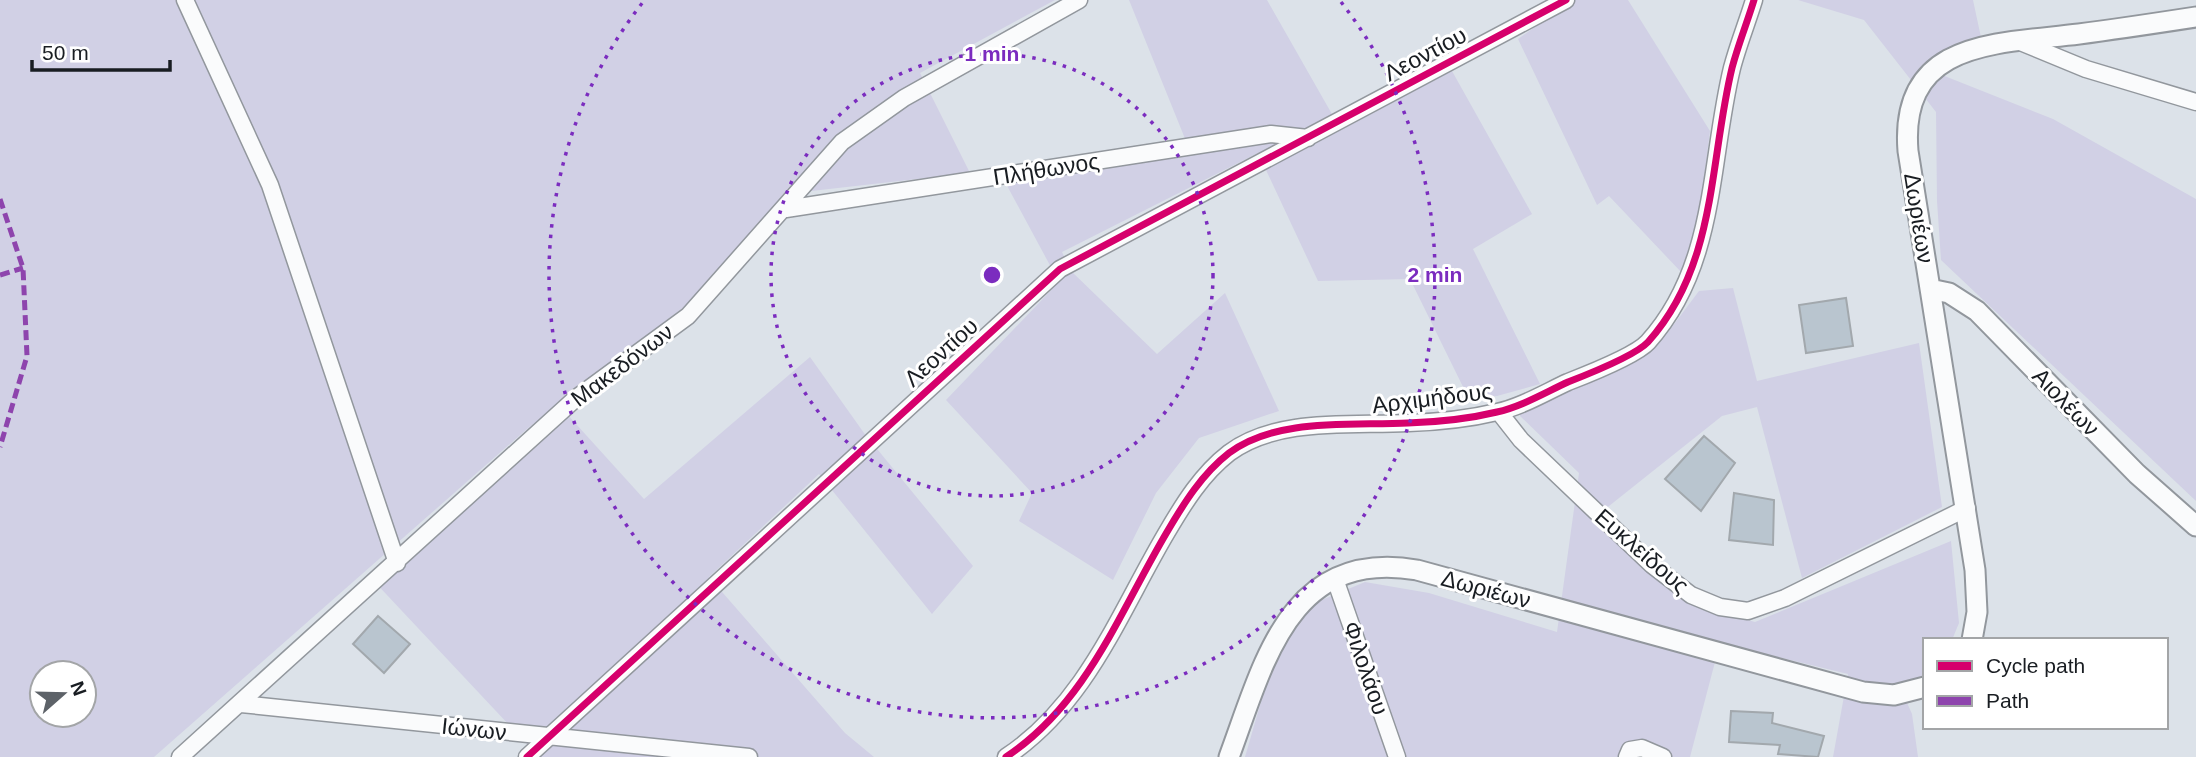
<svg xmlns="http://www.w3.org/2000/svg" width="2196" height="757" viewBox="0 0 2196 757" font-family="Helvetica,sans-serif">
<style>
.green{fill:#d1d0e5;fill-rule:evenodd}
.building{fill:#b9c5cf;stroke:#a2a8ad;stroke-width:2}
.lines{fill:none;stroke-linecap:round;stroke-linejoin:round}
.minor-casing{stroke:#92979d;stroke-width:19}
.tertiary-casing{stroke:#92979d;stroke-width:23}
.minor{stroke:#fafbfc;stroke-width:16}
.tertiary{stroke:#fafbfc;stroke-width:19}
.quiet{stroke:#8e44ad;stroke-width:5;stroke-dasharray:10 5;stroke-linecap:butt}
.cycleway-casing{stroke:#fff;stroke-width:11}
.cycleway{stroke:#d6006c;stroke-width:7}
.ring{fill:none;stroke:#7b2cbf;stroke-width:3.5;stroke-dasharray:3.5 7}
.labels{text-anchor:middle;stroke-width:6;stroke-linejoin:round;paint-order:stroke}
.street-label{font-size:23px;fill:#191d22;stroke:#fff}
.centre{fill:#7b2cbf;stroke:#fff;stroke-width:3.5}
.ring-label{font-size:21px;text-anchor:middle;font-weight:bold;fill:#7b2cbf;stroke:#fff;stroke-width:6;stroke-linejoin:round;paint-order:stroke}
</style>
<rect width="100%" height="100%" fill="#dce2e9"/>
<path class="green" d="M 0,0 L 1055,0 L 920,73 L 970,173 L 785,194 L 688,304 L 557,403 L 644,499 L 810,357 L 864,433 L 973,566 L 932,614 L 819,474 L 709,577 L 845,733 L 874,757 L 539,757 L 371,578 L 536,421 L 154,757 L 0,757 ZM 42,673 L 84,673 L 84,715 L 42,715 Z
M 1129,0 L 1267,0 L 1341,130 L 1452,71 L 1532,214 L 1473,249 L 1540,384 L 1497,396 L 1468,397 L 1410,279 L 1318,281 L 1258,153 L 1062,252 L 1071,271 L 1157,354 L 1225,293 L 1279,411 L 1199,438 L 1156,493 L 1113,580 L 1019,521 L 1032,493 L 946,400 L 1059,282 L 1005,182 L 1190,151 Z
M 1558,0 L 1628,0 L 1710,131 L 1700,210 L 1682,273 L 1609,196 L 1597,205 L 1518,39 L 1562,8 Z
M 1798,0 L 1973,0 L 1985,56 L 1958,62 L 1937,73 L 2053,119 L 2196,199 L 2196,501 L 1941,260 L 1937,201 L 1936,112 L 1864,20 Z
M 1733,288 L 1757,381 L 1919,343 L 1942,507 L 1802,578 L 1757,407 L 1722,416 L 1594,518 L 1669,589 L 1693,604 L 1755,622 L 1951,541 L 1959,623 L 1952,640 L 1925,640 L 1925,674 L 1900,687 L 1912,714 L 1918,757 L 1833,757 L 1848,674 L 1720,643 L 1690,757 L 1245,757 L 1275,653 L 1312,604 L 1365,582 L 1429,593 L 1557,632 L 1579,473 L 1520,416 L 1520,408 L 1624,364 L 1663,339 L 1699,291 Z"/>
<path class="building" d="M 1846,298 L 1853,346 L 1806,353 L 1799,305 Z
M 1704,436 L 1735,463 L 1701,511 L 1665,479 Z
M 1734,493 L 1774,500 L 1773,545 L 1729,540 Z
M 378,616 L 410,644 L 384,673 L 353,644 Z
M 1731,711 L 1773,713 L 1772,723 L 1824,736 L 1818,757 L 1778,754 L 1780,745 L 1729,742 Z"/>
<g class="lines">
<g class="minor-casing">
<path id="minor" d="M 185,0 L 270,185 L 397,563
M 2018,41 L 2086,69 L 2196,102
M 786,209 L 1271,134 L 1308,138
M 1499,412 L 1521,440 L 1652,565 L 1691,595 L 1720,607 L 1748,611 L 1785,598 L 1967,508
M 1335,579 L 1397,757
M 241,704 L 749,757
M 180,757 L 575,399 L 688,316 L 842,142 L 904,98 L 1079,0
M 527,757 L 1060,269 L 1566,0
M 1006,757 C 1087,703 1119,613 1167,532 C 1184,503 1202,474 1229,453 C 1277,417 1352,426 1408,423 C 1438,422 1468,419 1497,412 C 1521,407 1546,392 1568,382 C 1586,375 1636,355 1648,342 C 1717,265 1709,163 1732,68 C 1738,45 1747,23 1754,0
M 1627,757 L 1630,750 L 1642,748 L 1663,757"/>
</g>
<g class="tertiary-casing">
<path id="tertiary" d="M 1930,289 L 1949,293 L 1977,311 L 2137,474 L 2196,526
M 1972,640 L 1977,612 L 1975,570 L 1908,151 C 1899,39 1998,44 2079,34 C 2118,29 2157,23 2196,17
M 1229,757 C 1264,663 1289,548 1417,570 L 1863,692 L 1894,695 L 1925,687"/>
</g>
<use href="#minor" class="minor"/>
<use href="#tertiary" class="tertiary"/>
<path class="quiet" d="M 0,199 L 23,268 L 27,356 L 0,447
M 0,275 L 23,268"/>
<g class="cycleway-casing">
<path id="cycleway" d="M 527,757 L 1060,269 L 1566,0
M 1006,757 C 1087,703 1119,613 1167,532 C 1184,503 1202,474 1229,453 C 1277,417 1352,426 1408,423 C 1438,422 1468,419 1497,412 C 1521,407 1546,392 1568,382 C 1586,375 1636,355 1648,342 C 1717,265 1709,163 1732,68 C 1738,45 1747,23 1754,0"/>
</g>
<use href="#cycleway" class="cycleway"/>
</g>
<g class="ring">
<circle cx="992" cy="275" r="221"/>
<path d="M1341 2A443 443 0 1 1 643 2"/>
</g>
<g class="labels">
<g class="street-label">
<text transform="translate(1425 54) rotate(-28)" y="8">Λεοντίου</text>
<text transform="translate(1046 169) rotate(-9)" y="8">Πλήθωνος</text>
<text transform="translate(1919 218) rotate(81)" y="8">Δωριέων</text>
<text transform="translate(941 352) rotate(-42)" y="8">Λεοντίου</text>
<text transform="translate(622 365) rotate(-37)" y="8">Μακεδόνων</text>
<text transform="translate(1432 398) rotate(-7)" y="8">Αρχιμήδους</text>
<text transform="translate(2066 402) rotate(46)" y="8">Αιολέων</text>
<text transform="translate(1642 551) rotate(41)" y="8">Ευκλείδους</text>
<text transform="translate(1486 589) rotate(15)" y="8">Δωριέων</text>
<text transform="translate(1366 668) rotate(71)" y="8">Φιλολάου</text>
<text transform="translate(474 729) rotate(6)" y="8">Ιώνων</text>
</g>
</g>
<circle cx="992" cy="275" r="10" class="centre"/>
<g class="ring-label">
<text x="992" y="61">1 min</text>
<text x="1435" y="282">2 min</text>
</g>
<rect x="1923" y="638" width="245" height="91" fill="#ffffff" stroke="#a3a5a7" stroke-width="2"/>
<rect x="1937" y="661" width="35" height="10" fill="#d6006c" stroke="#a3a5a7" stroke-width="2"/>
<text x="1986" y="673" font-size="21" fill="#191d22">Cycle path</text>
<rect x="1937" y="696" width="35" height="10" fill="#8e44ad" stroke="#a3a5a7" stroke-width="2"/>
<text x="1986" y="708" font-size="21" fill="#191d22">Path</text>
<g transform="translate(63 694) rotate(70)"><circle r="33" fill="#ffffff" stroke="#a3a5a7" stroke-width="2"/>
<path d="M0-5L12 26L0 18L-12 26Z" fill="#5d6268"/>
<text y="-10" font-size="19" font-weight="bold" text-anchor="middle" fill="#191d22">N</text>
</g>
<path d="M32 60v10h138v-10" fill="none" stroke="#191d22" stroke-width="3.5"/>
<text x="42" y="60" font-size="21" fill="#191d22" stroke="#ffffff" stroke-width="5" paint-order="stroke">50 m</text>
</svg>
